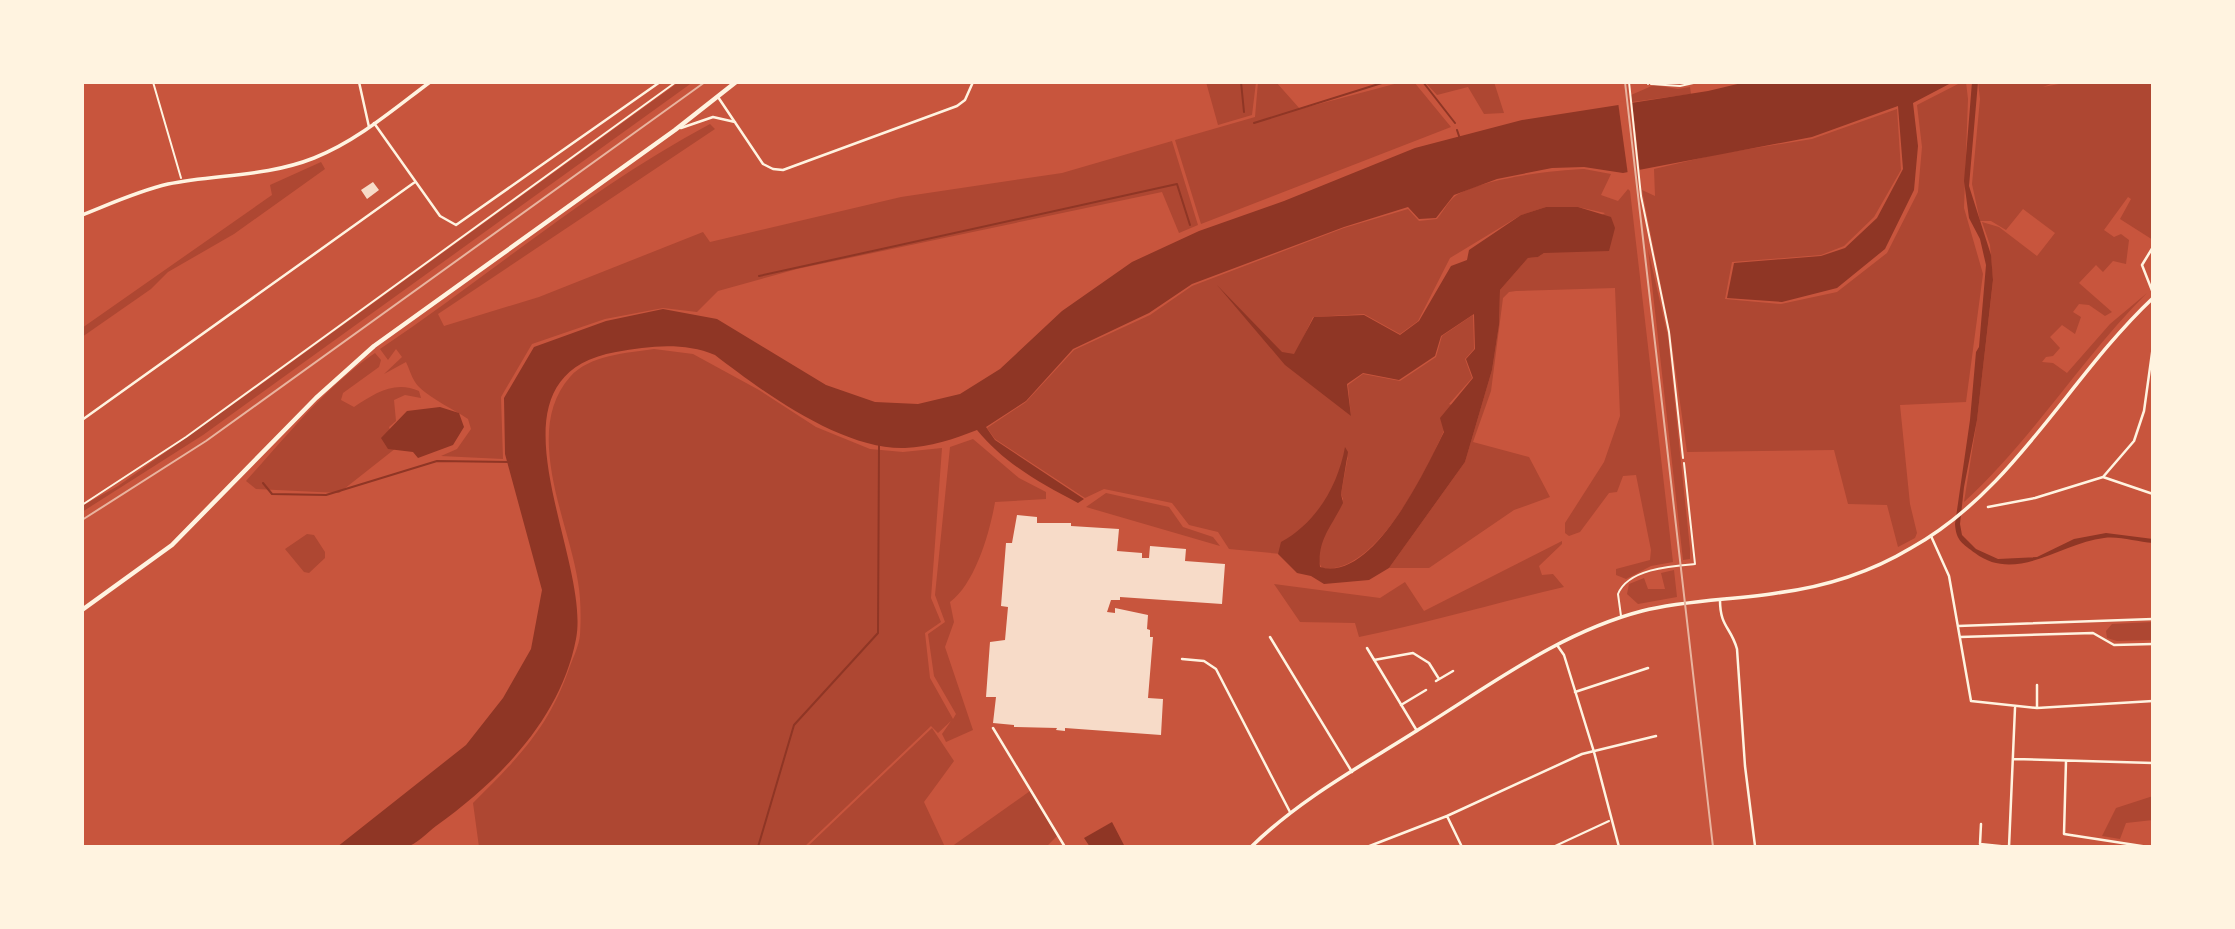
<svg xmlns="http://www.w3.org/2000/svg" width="2235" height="929" viewBox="0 0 2235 929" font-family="Karla,sans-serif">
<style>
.green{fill:#ae4732}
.water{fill:#8f3625}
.pier{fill:#c8553d}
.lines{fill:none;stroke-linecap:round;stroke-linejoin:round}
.stream{stroke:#8f3625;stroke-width:2}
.building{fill:#f7dbc8}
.path{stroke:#fff3e0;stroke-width:2}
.service{stroke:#fff3e0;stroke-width:2}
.minor{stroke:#fff3e0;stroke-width:2.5}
.tertiary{stroke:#fff3e0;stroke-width:3.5}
.secondary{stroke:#fff3e0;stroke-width:3.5}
.primary{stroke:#fff3e0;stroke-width:4.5}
.rail{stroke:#e9b49f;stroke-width:2}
</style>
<rect width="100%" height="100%" fill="#c8553d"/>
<path class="green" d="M 679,82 L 693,82 L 203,435 L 82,512 L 82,506 L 118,486 L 249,393 Z
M 1206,82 L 1256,82 L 1252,115 L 1218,125 Z
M 1258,82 L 1276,82 L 1300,109 L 1402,82 L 1414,82 L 1451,127 L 1201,224 L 1175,140 L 1255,117 Z
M 1425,82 L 1494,82 L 1504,113 L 1484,114 L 1468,87 L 1437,95 Z
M 1962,82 L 1966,82 L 1968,99 L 1964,208 L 1983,274 L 1966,402 L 1900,405 L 1910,504 L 1917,533 L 1915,538 L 1898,547 L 1887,505 L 1848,504 L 1834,450 L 1687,452 L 1670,331 L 1642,190 L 1655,196 L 1654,169 L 1718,154 L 1812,139 L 1897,109 L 1901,170 L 1874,217 L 1844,246 L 1821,255 L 1732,262 L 1725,299 L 1781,304 L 1837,292 L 1887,253 L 1918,192 L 1922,147 L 1917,105 Z
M 1978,82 L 2056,82 L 2043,87 L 2070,82 L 2153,82 L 2153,240 L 2120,219 L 2131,199 L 2128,197 L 2104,230 L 2114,237 L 2121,234 L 2129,240 L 2126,264 L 2113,261 L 2103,272 L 2096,265 L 2079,283 L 2112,312 L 2105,316 L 2089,305 L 2079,304 L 2073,312 L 2081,317 L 2075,334 L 2062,325 L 2050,337 L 2060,348 L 2053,356 L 2046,357 L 2042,362 L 2053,363 L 2067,373 L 2110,324 L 2147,293 C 2081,359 2032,440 1964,502 L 1977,420 L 1993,281 L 1990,245 L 1982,222 L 1999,227 L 2037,256 L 2055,233 L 2023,209 L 2006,230 L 1991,221 L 1980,221 L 1972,184 L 1980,99 Z
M 1654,85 L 1678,89 L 1690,87 L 1691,94 L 1632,102 L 1631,95 Z
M 710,124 L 715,129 L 438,314 L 444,326 L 539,297 L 703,232 L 710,242 L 901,197 L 1062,173 L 1172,141 L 1198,225 L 1179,233 L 1162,192 L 797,269 L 718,291 L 697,312 L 663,308 L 605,319 L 532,344 L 501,397 L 503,459 L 441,456 L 457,449 L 471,429 L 468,419 C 455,410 423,395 415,382 C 411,376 409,368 406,362 L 384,374 L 402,357 L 396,349 L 388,360 L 380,349 C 490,275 593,186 710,124 Z
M 321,162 L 325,169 L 234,234 L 168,272 L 151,289 L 82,337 L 82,328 L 272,195 L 270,185 Z
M 1584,169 L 1611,174 L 1601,195 L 1618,201 L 1628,189 L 1630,191 L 1673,562 L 1651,566 L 1626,579 L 1616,575 L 1616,569 L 1650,560 L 1651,550 L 1636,475 L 1623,476 L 1617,492 L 1609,493 L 1580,532 L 1569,536 L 1565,533 L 1565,523 L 1604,462 L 1620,416 L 1615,288 L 1516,291 L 1509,292 L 1503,298 L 1491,391 L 1473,442 L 1529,457 L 1550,497 L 1514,510 L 1429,568 L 1389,568 L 1465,462 L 1492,370 L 1499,325 L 1500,290 L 1528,258 L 1538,257 L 1605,213 L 1578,207 L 1546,207 L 1521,215 L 1450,258 L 1418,321 L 1400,334 L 1364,314 L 1313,317 L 1295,355 L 1351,416 L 1348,385 L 1363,374 L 1400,381 L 1436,357 L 1442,336 L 1473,315 L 1474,349 L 1465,359 L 1472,378 L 1449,404 L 1454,406 C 1437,451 1380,577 1322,568 C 1309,548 1334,518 1343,499 L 1341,494 L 1348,456 L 1331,495 L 1292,555 L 1229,549 L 1218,532 L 1189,525 L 1172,503 L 1104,489 L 1085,498 L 995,439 L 987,428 L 1026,402 L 1074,350 L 1150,315 L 1192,286 L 1344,228 L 1408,209 L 1419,221 L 1437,219 C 1442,213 1448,202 1454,197 C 1479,179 1553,170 1584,169 Z
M 1648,249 L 1668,337 L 1690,549 L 1690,559 L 1683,560 Z
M 654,349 L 693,354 L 759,390 L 816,427 L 870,449 L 903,452 L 942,448 L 931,598 L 941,622 L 925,633 L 930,678 L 953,719 L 956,714 L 934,676 L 928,634 L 945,622 L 935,595 L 950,447 L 973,439 L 1019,478 L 1046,492 L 1046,499 L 995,502 C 990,532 975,584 950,602 L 954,622 L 945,647 L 973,730 L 946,742 L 942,734 L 951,721 L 938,733 L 931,726 L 804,847 L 479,847 L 473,803 C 518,758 549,728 570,666 C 574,656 579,645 580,635 C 581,619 581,599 578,582 C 569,522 522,431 570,377 C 589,355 627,353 654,349 Z
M 375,353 L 381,360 L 379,367 L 343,393 L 341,400 L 354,407 C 374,394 394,380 419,391 L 421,398 L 405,395 L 394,400 L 396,421 L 389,427 L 396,448 L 339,493 L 256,489 L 246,481 C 286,437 325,387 375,353 Z
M 1106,493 L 1169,507 L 1183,527 L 1213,537 L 1220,546 L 1086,507 Z
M 307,534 L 314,535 L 325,552 L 325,558 L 309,573 L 304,572 L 285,549 Z
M 1562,541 L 1562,544 L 1539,566 L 1542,575 L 1553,574 L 1564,587 C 1495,603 1428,623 1359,637 L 1355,623 L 1300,622 L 1274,584 L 1380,598 L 1405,582 L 1424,611 Z
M 1674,570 L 1677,597 L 1638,604 L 1627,594 L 1629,584 L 1644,578 L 1648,589 L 1665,589 L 1661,573 Z
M 2153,622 L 2153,640 L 2117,641 L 2107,638 L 2106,631 L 2112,624 Z
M 932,728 L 954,761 L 924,802 L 945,847 L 807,847 Z
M 1030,791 L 1057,836 L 1046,847 L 951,847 Z
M 2153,796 L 2153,820 L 2126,823 L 2120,839 L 2102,836 L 2116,808 Z"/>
<path class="water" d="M 1746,82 L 1953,82 L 1913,103 L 1918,146 L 1914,190 L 1885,249 L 1837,288 L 1782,302 L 1727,298 L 1734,263 L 1821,256 L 1845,248 L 1877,218 L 1903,169 L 1898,106 L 1812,137 L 1623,173 L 1584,167 L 1552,168 L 1497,179 L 1454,195 L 1436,218 L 1419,219 L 1408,207 L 1344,227 L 1192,284 L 1149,313 L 1073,349 L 1026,401 L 986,427 L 995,440 L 1084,499 L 1078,503 C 1040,483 1005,464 977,430 C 954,439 930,447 905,448 C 842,450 763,392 715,355 C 683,342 650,346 616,352 C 475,377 592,556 576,639 C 561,718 499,781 436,826 C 428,832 416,845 406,847 C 384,851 359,847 337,847 L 466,745 L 503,698 L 531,649 L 542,590 L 505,454 L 504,398 L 534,347 L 606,321 L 663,309 L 717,319 L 826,385 L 875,402 L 918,404 L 960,394 L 1000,369 L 1062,311 L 1132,262 L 1199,231 L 1284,201 L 1415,148 L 1522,120 L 1708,91 Z
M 1972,82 L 1978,82 L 1969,186 L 1991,255 L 1993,280 L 1977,420 L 1964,487 L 1960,524 L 1962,535 L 1976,549 L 1998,559 L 2037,557 L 2074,539 L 2106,533 L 2153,539 L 2153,543 C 2137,542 2120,536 2104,538 C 2061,543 2016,584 1975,553 C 1963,544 1956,541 1955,524 L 1970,420 L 1976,352 L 1979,347 L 1986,265 L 1980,239 L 1969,218 L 1964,181 Z
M 1546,207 L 1578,207 L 1611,217 L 1615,228 L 1609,251 L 1544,253 L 1538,257 L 1528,258 L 1500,290 L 1499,325 L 1492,370 L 1465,462 L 1389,568 L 1369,580 L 1324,584 L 1311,576 L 1297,573 L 1278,554 L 1281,542 C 1316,523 1338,486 1345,447 L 1348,452 L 1341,494 L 1343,503 C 1332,526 1317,540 1320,567 C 1373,583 1425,470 1444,432 L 1440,418 L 1473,378 L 1466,359 L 1475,349 L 1474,314 L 1441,336 L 1435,356 L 1399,380 L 1363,373 L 1347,384 L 1351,416 L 1285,365 L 1217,285 L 1282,352 L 1294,354 L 1314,317 L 1364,315 L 1400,335 L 1419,321 L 1451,266 L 1467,260 L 1469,250 L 1521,215 Z
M 440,407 L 459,413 L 464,427 L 453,445 L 418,458 L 413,452 L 388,449 L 381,438 L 407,411 Z
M 1112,822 L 1125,847 L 1090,847 L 1084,838 Z"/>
<path class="pier" d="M 1632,100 L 1640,173 L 1628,175 L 1618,102 Z"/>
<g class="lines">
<path class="stream" d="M 1241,82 L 1244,112
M 1423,82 L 1455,123
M 1254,123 L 1385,82
M 1457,130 L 1460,139
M 759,276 L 1177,184 L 1190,225
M 263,483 L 272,494 L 326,495 L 437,461 L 510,462
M 758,847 L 794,725 L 878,633 L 879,445"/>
</g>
<path class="building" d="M 373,182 L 379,190 L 367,199 L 361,190 Z
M 1017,515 L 1037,517 L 1037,523 L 1071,523 L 1071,526 L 1119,529 L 1117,551 L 1142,553 L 1142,558 L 1149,558 L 1150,546 L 1186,549 L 1185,561 L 1225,564 L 1222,604 L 1120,597 L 1120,600 L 1111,600 L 1107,612 L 1115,613 L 1115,608 L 1148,615 L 1147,629 L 1150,630 L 1150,637 L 1153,637 L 1148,698 L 1163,699 L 1161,735 L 1065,728 L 1065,731 L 1056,730 L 1057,728 L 1014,727 L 1014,725 L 993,723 L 996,697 L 986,697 L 990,642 L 1005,640 L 1008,607 L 1001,606 L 1006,543 L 1012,543 Z"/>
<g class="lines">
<path class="path" d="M 153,82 L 181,178
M 1629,82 L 1641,196 L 1669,332 L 1683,458
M 1651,84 L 1680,86 L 1698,82
M 82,505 L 186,437 L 676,82
M 1553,847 L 1609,821"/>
<path class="service" d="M 1648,82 L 1648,84
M 1621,616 L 1618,594 C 1628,569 1671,566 1695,564 L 1684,463"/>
<path class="minor" d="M 359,82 L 369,127
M 718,97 L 763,164 L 773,169 L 783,170 L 957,106 L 965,100 L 973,82
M 374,123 L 440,216 L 456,225 L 660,82
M 681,128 L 713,117 L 735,122
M 2153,247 L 2142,265 L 2153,293
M 82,420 L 415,182
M 2103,477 L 2153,494
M 1988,507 L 2035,498 L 2103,477 L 2134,441 L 2144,411 L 2153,346
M 1931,536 L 1949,576 L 1971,701 L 2037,708 L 2153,701
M 1720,600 C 1720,627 1731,627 1737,649 L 1745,766 L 1755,846
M 1958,626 L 2153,619
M 1270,637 L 1352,772
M 1960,637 L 2093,633 L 2114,645 L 2153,644
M 1557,645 L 1564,655 L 1594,752 L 1619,847
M 1367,648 L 1417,731
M 1182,659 L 1204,661 L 1216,669 L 1290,812
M 1374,660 L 1413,653 L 1429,663 L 1439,679
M 1436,681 L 1453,671
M 2037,685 L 2037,708
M 1575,692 L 1648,668
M 1401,705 L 1426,690
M 993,728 L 1065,847
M 2014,759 L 2153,763
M 2066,761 L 2064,834 L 2148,847
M 1447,816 L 1462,847
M 1981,824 L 1980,844 L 2009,847
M 1367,847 L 1447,816 L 1582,754 L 1656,736
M 2009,847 L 2015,708"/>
<path class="tertiary" d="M 82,215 C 110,204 138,191 168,184 C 217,174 266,177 314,158 C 357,141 394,109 430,82"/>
<path class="secondary" d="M 1251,847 C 1301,798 1363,765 1421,728 C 1492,684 1561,632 1642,611 C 1686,600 1733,600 1777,593 C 1824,587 1871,572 1911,548 C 2014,491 2069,377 2153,298"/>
<path class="primary" d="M 82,610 L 172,545 L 316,398 L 374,346 L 675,130 L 736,82"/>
<path class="rail" d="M 1625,82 L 1713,847
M 82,520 L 206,441 L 705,82"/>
</g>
<rect width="2235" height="929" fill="none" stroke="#fff3e0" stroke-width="168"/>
</svg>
